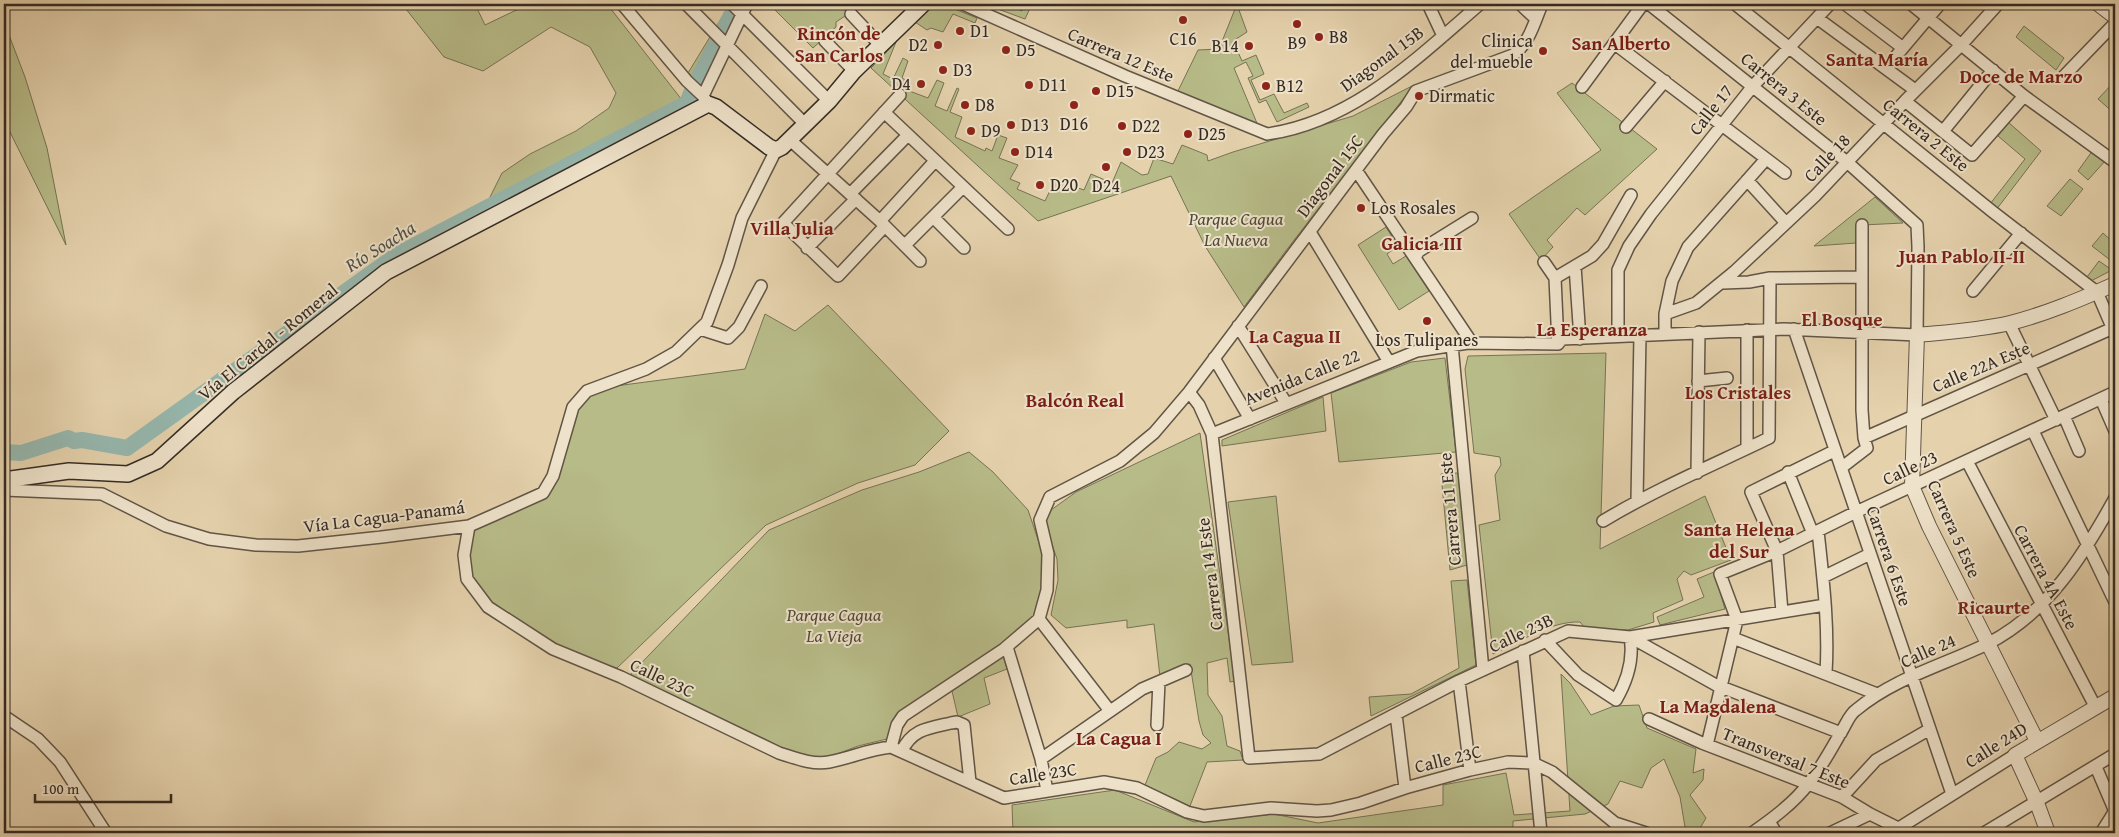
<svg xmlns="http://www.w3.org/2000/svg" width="2119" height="837" viewBox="0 0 2119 837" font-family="'Gentium Book Plus',serif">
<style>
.green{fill:#b7bb88;stroke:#767356}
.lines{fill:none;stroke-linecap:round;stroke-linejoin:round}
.river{stroke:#96b7ae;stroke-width:16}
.minor-casing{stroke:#615546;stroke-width:14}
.tertiary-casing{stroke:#615546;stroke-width:16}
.secondary-casing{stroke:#352b23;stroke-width:18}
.minor{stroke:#eee2ca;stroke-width:11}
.tertiary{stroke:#eee2ca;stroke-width:14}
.secondary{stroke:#eee2ca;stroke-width:15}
.poi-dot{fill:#8f2418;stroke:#eee2ca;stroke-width:2}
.labels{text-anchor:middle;stroke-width:4;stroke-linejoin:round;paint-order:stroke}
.poi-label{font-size:18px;fill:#352b23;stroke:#eee2ca;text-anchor:start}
.street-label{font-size:18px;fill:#352b23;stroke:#eee2ca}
.park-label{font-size:18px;font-style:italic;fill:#4f4837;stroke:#eee2ca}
.neighbourhood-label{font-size:19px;font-weight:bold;fill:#7a1f14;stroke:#eee2ca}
.water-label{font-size:19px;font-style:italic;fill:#4d4e46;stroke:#eee2ca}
</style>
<rect width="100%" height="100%" fill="#e5d2ad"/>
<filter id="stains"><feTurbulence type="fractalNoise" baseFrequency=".004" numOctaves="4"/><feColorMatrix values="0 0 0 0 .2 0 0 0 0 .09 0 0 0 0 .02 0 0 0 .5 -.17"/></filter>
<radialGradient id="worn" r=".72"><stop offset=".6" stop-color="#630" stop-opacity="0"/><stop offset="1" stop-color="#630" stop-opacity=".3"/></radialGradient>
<path class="green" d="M 402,4 L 475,4 L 485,25 L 529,4 L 607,4 L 682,100 L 484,209 L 502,173 L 530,154 L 576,131 L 609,108 L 616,93 L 590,47 L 551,27 L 483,71 L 444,57 Z
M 730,4 L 742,4 L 720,46 L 703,86 L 688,73 Z
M 769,4 L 863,4 L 836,22 L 836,27 L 813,48 Z
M 933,4 L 952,4 L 957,6 L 957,10 L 977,18 L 975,23 L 953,14 L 943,32 L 931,28 L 927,30 L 915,22 Z
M 996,4 L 1004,4 L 1022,11 L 1025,4 L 1032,4 L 1025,19 L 995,8 Z
M 1237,4 L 1248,4 L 1239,10 L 1247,32 L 1233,41 L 1242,61 L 1256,55 L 1264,74 L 1251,80 L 1260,100 L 1274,94 L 1284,113 L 1307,103 L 1309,107 L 1277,122 L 1266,100 L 1259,103 L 1248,78 L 1253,76 L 1246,62 L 1234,68 L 1259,128 L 1176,95 L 1198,50 L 1219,49 Z
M 4,22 L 25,77 L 47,148 L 66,245 L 4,120 Z
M 2024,26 L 2064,58 L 2056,70 L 2016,37 Z
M 896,42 L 883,74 L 893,79 L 903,58 L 908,61 L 902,78 L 907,81 L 904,89 L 928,98 L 937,80 L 944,83 L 935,106 L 947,111 L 957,88 L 959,89 L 950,112 L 962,117 L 955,137 L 985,151 L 986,148 L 992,151 L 998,135 L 1007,138 L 999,158 L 1018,165 L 1010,179 L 1020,183 L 1017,189 L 1045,201 L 1055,180 L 1084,190 L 1091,174 L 1112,183 L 1121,162 L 1142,175 L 1148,174 L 1154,158 L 1173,164 L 1182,145 L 1207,155 L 1208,161 L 1233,152 L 1353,116 L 1414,85 L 1288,248 L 1244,307 L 1205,246 L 1171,176 L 1038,221 L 871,68 Z
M 2114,82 L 2115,84 L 2115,114 L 2098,99 Z
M 1572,83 L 1657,149 L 1585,215 L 1577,208 L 1547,240 L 1553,247 L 1541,260 L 1509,214 L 1601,150 L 1557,93 Z
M 2008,122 L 2041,151 L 1996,210 L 1990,204 L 2025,159 L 1998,136 Z
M 2093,150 L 2105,161 L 2088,180 L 2078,171 Z
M 2070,179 L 2083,189 L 2061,216 L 2047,206 Z
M 1875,197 L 1903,223 L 1863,225 L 1856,243 L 1814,246 Z
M 1386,227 L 1398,246 L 1387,254 L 1393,264 L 1406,256 L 1429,291 L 1399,310 L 1358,245 Z
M 2103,233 L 2115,244 L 2114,263 L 2092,246 Z
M 2099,261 L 2112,270 L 2091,281 L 2087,277 Z
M 828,305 L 949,431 L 915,465 L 858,483 L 766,525 L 617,668 L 549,647 L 491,610 L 469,581 L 467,525 L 542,493 L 585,390 L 745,369 L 765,314 L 795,331 Z
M 1606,353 L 1600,549 L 1705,496 L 1731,560 L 1691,575 L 1684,571 L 1677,579 L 1683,600 L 1653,613 L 1654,622 L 1628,630 L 1586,629 L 1580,622 C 1550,621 1520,642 1493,654 L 1479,525 L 1500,520 L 1495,475 L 1501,465 L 1500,457 L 1474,453 L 1465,369 L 1468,356 Z
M 1445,358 L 1456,452 L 1339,462 L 1331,393 L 1411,362 Z
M 1323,397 L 1326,431 L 1222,446 L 1222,440 Z
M 1200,433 L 1235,681 L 1230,682 L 1227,658 L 1207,663 L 1208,695 L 1222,716 L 1227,746 L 1240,751 L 1243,760 L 1207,762 L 1190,806 L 1145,785 L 1156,758 L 1168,752 L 1179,742 L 1202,749 L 1211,743 L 1203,735 L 1199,721 L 1190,664 L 1160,677 L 1154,624 L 1127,628 L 1127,620 L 1066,628 L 1051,615 L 1058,580 L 1057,559 L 1044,522 L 1051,510 L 1076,492 Z
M 969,452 L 993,472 L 1028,510 L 1044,557 L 1044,593 L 1037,615 L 1003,647 L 902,715 L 891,738 L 858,746 L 827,758 L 805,757 L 782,749 L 628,677 L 769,530 L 862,490 L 919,472 Z
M 1458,473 L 1467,565 L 1450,570 L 1441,474 Z
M 1276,496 L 1293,662 L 1252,665 L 1228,502 Z
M 1714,572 L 1725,609 L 1660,625 L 1657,617 L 1704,597 L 1697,579 Z
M 1467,580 L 1476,665 L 1371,716 L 1369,697 L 1411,694 L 1459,668 L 1451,581 Z
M 1003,656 L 1007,669 L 984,678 L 990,704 L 958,717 L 952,691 Z
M 1561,674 L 1570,683 L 1591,715 L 1614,706 L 1639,705 L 1647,728 L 1696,749 L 1693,773 L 1704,769 L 1703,780 L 1690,795 L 1706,818 L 1699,830 L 1704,833 L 1686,833 L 1680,797 L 1664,759 L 1651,768 L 1642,788 L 1620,781 L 1608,804 L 1585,814 L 1513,821 L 1513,833 L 1013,833 L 1012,805 L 1115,790 L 1194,822 L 1274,814 L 1318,823 L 1443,805 L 1443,785 L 1506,773 L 1514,815 L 1570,811 Z"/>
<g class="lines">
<path class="river" d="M 4,452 L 21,453 L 68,438 L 74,441 L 82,440 L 127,448 L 398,254 L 687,103 L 693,88 L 737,4"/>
<g class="minor-casing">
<path id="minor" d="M 622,4 L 687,81 L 703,96 L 708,104
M 686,4 L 805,124
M 732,4 L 829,101
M 963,4 L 1125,76 L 1267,134 C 1353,122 1417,58 1480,4
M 1428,4 L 1443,36
M 1520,4 L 1536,19
M 1735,4 L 1993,212 L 2089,286 L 2097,292 L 2115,334
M 1845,4 L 1903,48
M 1911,4 L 2024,96 L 2115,162
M 851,14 L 881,46
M 1817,18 L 1915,90
M 825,41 L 854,71
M 1615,44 L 1785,173
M 1886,68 L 1940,4
M 2064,76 L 2115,23
M 1582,87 L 1643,4
M 703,96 L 747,4
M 1905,101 L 1972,155 L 2024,96
M 884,112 L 1008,229
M 1626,127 L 1665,81
M 1944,130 L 1993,70
M 789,139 L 880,221 L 920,261
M 1356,170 L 1472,343
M 1747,180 L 1786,223
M 850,194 L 908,135
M 933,217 L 964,248
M 880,221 L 935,161
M 884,227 L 838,276 L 783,223 L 900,95
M 1310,232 L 1389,362
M 905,245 L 963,187
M 807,248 L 856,199
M 1415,257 L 1419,251 L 1472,218
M 1544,262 L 1555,278
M 1575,266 L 1580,339
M 1555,278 L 1592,256 L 1603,244 L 1631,195
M 1555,278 L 1558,344
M 1723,283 L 1749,282 L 1770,278 L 1862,277
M 1973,291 L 2021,233
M 1665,314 L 1696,303 L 1734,272 L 1815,196 L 1905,101 L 1962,44 L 1998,4
M 2009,323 L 2056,420
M 1238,326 L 1286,403
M 700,329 L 728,338 L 739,327 L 761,286
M 1794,329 L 1952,794
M 1665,334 L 1665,314 L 1672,281 L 1688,247 L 1766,159
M 1618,336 L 1618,270 L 1629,246 L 1651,214 L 1753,86 L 1830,4
M 1452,345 L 1483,670
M 1214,358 L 1250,419
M 1698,381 L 1727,378
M 1189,392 L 1199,405 L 1212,434 L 1249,758 L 1319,754 L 1459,681 L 1568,631 L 1630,637 L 1825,605
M 2101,399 L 2115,431
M 2064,416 L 2079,451
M 2033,431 L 2115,602
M 1212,434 L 1417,351 L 1468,343 L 1558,344 L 1562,339 L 1784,329 L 1917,335 L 1918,247 L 1917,225 L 1847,162 L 1649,4
M 1864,438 L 2113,328
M 1747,448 L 1747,330
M 1967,461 L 2096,708
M 1841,468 L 1867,448 L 1864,438 L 1862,410 L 1862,225
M 1788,472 L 1813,534
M 1697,473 L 1699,332
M 4,490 L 102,494 L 166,526 L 209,539 L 256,545 L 298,546 L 382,537 L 469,526 L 494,515 L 543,493 L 553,476 L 573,407 L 587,391 L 646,369 L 676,352 L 707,322 L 728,265 L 742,218 L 776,150
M 1637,500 L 1640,335
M 1603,521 C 1656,489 1713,465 1769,438 L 1770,278
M 469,526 L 464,555 L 467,579 L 488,607 L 553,649 L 621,677 L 779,753 C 795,758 812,765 829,762 C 851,758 869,749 891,747 L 1004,798 L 1104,782 L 1137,788 L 1187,812 L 1204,816 L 1271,808 L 1317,811 L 1331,810 L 1361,803 L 1405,788 L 1470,770 L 1508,762 L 1533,763 L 1552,772 L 1615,823 L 1646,833
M 1818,531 C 1823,578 1829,626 1826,673
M 1823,577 L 1870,554
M 1782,612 L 1777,551 L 1751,492 L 1834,451
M 1039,619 L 1047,590 L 1048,554 L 1040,520 L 1050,497 L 1120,461 L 1154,433 L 1189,392 L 1383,134 L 1406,107 L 1416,91 L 1513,55 C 1530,42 1534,23 1542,4
M 1039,619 L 1110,711
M 1630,637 L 1716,685 L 1841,733
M 1733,638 L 1877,694
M 1545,640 L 1578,675 L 1616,700 C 1627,681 1634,659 1630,637
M 1007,647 L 1041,759 L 1047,791
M 1523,651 L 1541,833
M 1459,681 L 1470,770
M 1396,714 L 1405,788
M 4,716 L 38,739 L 60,762 L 106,833
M 1649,719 L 1702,743 L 1842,797 L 1870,814 L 1908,833
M 1157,725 L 1159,682
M 1707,745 L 1737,620 L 1720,574 L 1777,551 L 1856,512 L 2115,392
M 891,747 L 897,725 L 903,716 L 1004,649 L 1039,619
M 902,751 C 912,729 929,728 951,723 L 957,722 L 964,725 L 970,782
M 1041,759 L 1142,689 L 1186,670
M 2096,767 L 2114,809 L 2113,814 L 2101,833
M 1842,797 L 1876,760 L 1930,729
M 1769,821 L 1776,833
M 1899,828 L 2015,755
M 1752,833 C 1772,819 1794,803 1809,783 C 1822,767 1832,747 1843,729 C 1847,722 1850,714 1856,710 C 1894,678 1944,665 1987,644 C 2048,613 2083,556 2115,498
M 1830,833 L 1870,814
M 1984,833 L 2115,754"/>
</g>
<g class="tertiary-casing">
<path id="tertiary" d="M 2098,4 L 2115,17
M 2037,741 L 1929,526 L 1912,486 L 1917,335 C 1948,332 1980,330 2010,323 C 2046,314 2081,299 2115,284
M 2048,833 L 2037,803 L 2015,755 L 2115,696"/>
</g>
<g class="secondary-casing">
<path id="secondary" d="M 4,480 L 69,471 L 128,474 L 157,461 L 233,392 L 386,272 L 708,104 L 716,107 L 769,147 L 776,150 L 782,147 L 829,101 L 854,71 L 923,4"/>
</g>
<use href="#minor" class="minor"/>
<use href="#tertiary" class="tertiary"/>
<use href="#secondary" class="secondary"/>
</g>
<g class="poi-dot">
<circle cx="1183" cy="20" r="5"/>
<circle cx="1297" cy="24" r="5"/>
<circle cx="960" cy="31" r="5"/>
<circle cx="1319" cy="37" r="5"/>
<circle cx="938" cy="45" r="5"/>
<circle cx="1249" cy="46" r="5"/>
<circle cx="1006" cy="50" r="5"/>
<circle cx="1543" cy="51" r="5"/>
<circle cx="943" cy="70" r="5"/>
<circle cx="921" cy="84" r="5"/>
<circle cx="1029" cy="85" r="5"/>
<circle cx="1266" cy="86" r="5"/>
<circle cx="1096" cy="91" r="5"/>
<circle cx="1419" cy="96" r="5"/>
<circle cx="965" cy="105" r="5"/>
<circle cx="1074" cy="105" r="5"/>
<circle cx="1011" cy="125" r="5"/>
<circle cx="1122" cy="126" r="5"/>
<circle cx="971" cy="131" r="5"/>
<circle cx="1188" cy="134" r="5"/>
<circle cx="1015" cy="152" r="5"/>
<circle cx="1127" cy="152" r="5"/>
<circle cx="1106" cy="167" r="5"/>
<circle cx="1040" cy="185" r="5"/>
<circle cx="1361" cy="208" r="5"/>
<circle cx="1427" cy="321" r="5"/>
</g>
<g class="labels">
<g class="poi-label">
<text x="970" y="37">D1</text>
<text x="1329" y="43">B8</text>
<text x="1183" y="45" text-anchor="middle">C16</text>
<text x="1533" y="47" text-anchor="end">Clinica<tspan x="1533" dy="21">del mueble</tspan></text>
<text x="1297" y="49" text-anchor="middle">B9</text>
<text x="928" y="51" text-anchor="end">D2</text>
<text x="1239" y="52" text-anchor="end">B14</text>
<text x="1016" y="56">D5</text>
<text x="953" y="76">D3</text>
<text x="911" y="90" text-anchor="end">D4</text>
<text x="1039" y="91">D11</text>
<text x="1276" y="92">B12</text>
<text x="1106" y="97">D15</text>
<text x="1429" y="102">Dirmatic</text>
<text x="975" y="111">D8</text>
<text x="1074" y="130" text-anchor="middle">D16</text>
<text x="1021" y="131">D13</text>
<text x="1132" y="132">D22</text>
<text x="981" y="137">D9</text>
<text x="1198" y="140">D25</text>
<text x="1025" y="158">D14</text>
<text x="1137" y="158">D23</text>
<text x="1050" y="191">D20</text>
<text x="1106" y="192" text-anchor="middle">D24</text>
<text x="1371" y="214">Los Rosales</text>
<text x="1427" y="346" text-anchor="middle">Los Tulipanes</text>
</g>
<g class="street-label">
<text transform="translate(1121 55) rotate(23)" y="6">Carrera 12 Este</text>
<text transform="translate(1382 59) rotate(-36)" y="6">Diagonal 15B</text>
<text transform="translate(1784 89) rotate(39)" y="6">Carrera 3 Este</text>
<text transform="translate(1711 110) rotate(-52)" y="6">Calle 17</text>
<text transform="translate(1926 135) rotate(39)" y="6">Carrera 2 Este</text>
<text transform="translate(1827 158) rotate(-47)" y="6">Calle 18</text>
<text transform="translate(1330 176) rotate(-53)" y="6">Diagonal 15C</text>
<text transform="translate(268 342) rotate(-39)" y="6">Vía El Cardal - Romeral</text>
<text transform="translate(1981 367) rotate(-23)" y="6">Calle 22A Este</text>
<text transform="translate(1302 377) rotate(-22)" y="6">Avenida Calle 22</text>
<text transform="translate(1910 468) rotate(-25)" y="6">Calle 23</text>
<text transform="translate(1450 509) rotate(-95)" y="6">Carrera 11 Este</text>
<text transform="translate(384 517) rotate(-7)" y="6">Vía La Cagua-Panamá</text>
<text transform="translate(1954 529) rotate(66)" y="6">Carrera 5 Este</text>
<text transform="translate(1889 556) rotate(71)" y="6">Carrera 6 Este</text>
<text transform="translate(1210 574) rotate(-97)" y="6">Carrera 14 Este</text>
<text transform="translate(2046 577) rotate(62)" y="6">Carrera 4A Este</text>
<text transform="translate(1521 633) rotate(-25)" y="6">Calle 23B</text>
<text transform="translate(1928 651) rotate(-24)" y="6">Calle 24</text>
<text transform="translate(662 678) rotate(25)" y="6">Calle 23C</text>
<text transform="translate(1996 745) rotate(-32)" y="6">Calle 24D</text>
<text transform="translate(1786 758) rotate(22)" y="6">Transversal 7 Este</text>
<text transform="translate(1448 759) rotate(-14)" y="6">Calle 23C</text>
<text transform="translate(1043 774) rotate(-9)" y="6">Calle 23C</text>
</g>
<g class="park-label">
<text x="1236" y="225">Parque Cagua<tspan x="1236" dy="21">La Nueva</tspan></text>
<text x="834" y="621">Parque Cagua<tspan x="834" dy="21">La Vieja</tspan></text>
</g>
<g class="neighbourhood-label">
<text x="839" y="40">Rincón de<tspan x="839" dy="22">San Carlos</tspan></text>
<text x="1621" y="50">San Alberto</text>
<text x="1877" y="66">Santa María</text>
<text x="2021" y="83">Doce de Marzo</text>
<text x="792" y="235">Villa Julia</text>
<text x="1422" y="250">Galicia III</text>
<text x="1962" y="263">Juan Pablo II-II</text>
<text x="1842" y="326">El Bosque</text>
<text x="1592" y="336">La Esperanza</text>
<text x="1295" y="343">La Cagua II</text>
<text x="1738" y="399">Los Cristales</text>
<text x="1075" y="407">Balcón Real</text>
<text x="1739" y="536">Santa Helena<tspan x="1739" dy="22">del Sur</tspan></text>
<text x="1994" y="614">Ricaurte</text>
<text x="1718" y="713">La Magdalena</text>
<text x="1119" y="745">La Cagua I</text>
</g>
<g class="water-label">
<text transform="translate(380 246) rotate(-32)" y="7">Río Soacha</text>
</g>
</g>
<rect width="2119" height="837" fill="none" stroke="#e5d2ad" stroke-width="20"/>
<rect x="5" y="5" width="2109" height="827" fill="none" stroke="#352b23" stroke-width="2.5"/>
<rect x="10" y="10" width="2099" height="817" fill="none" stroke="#352b23"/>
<path d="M35 794v8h136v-8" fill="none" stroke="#352b23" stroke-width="2.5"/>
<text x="42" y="794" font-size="15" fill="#352b23" stroke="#eee2ca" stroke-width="4" paint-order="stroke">100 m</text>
<rect width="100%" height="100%" filter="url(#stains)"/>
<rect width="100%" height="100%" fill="url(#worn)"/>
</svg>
